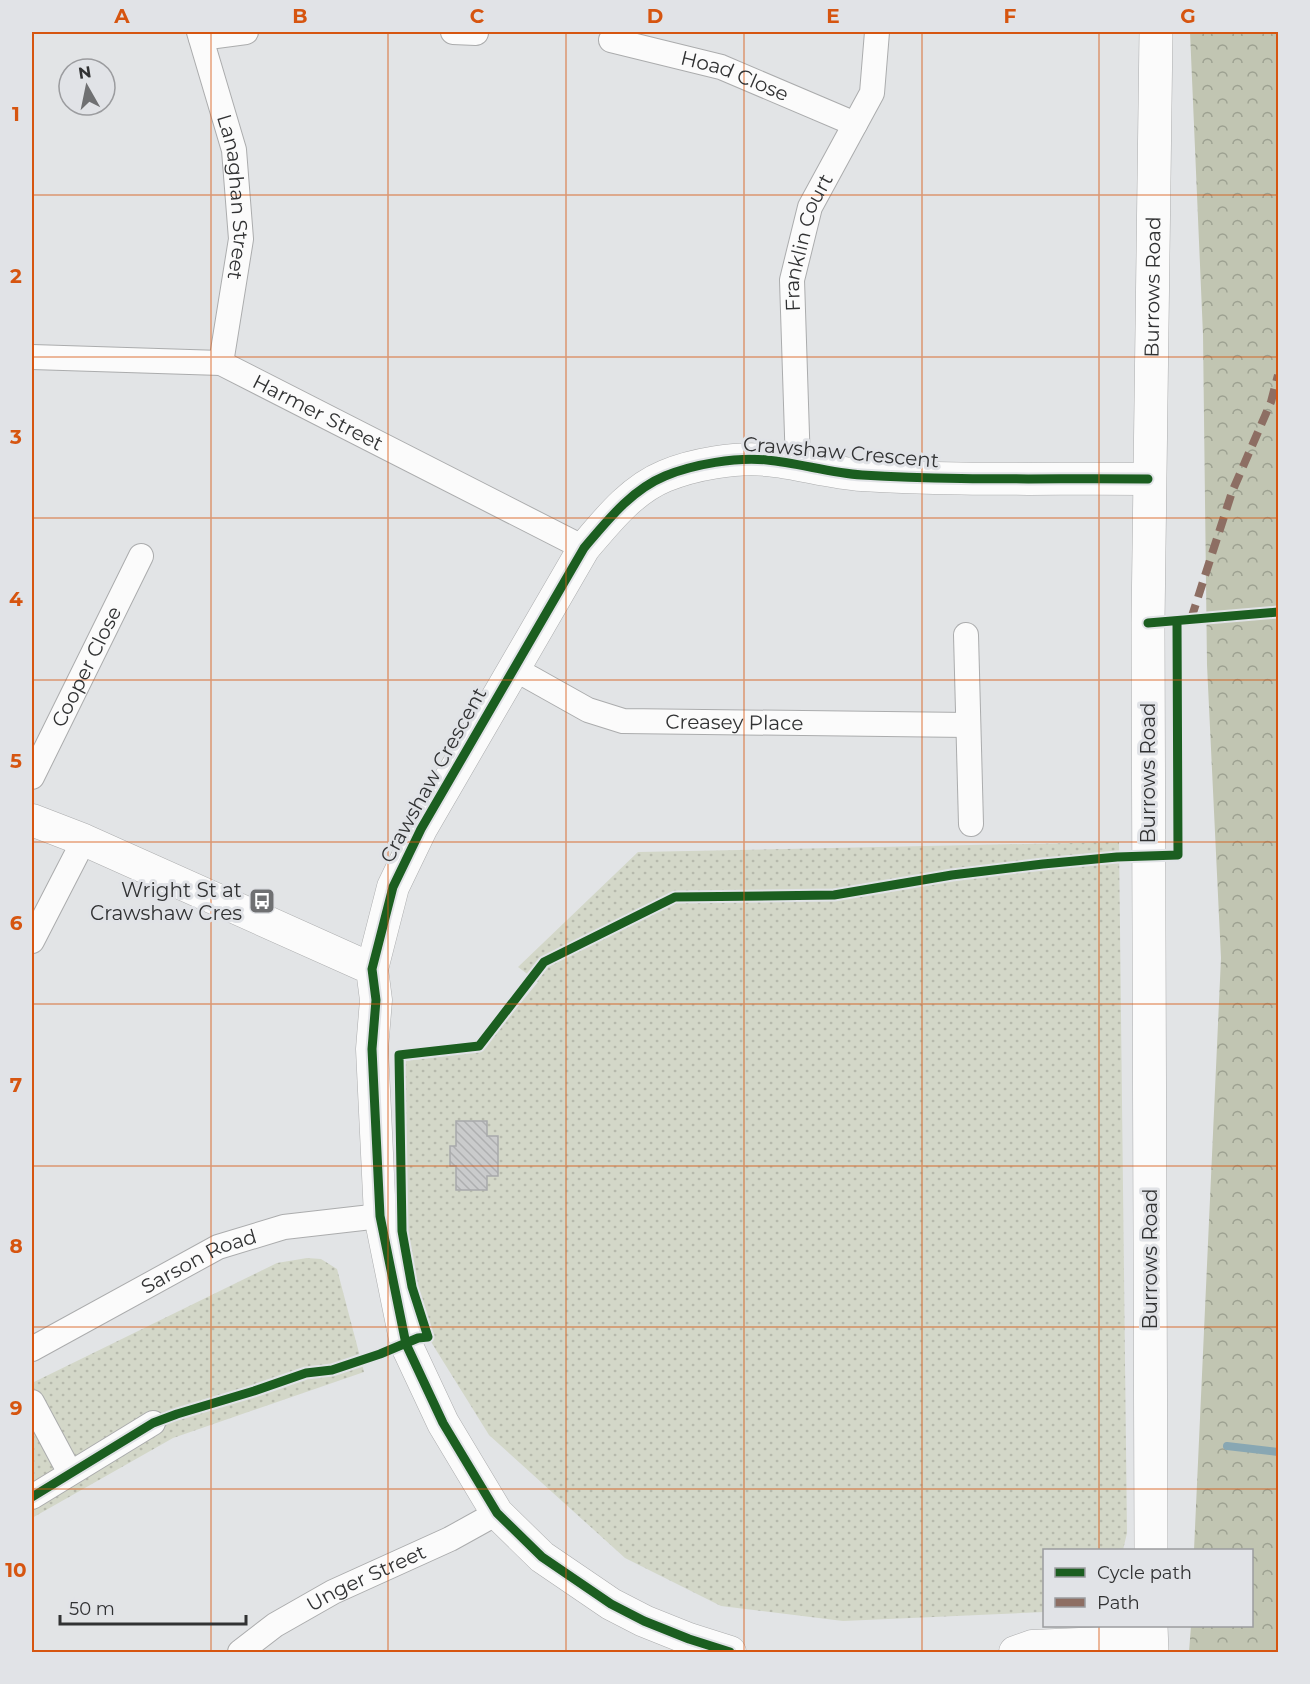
<svg xmlns="http://www.w3.org/2000/svg" width="1310" height="1684" viewBox="0 0 1310 1684" font-family="Montserrat,sans-serif">
<style>
.forest{fill:url(#forest-crowns)}
.park{fill:url(#park-dots)}
.lines{fill:none;stroke-linecap:round;stroke-linejoin:round}
.stream{stroke:#88a7b3;stroke-width:8}
.building{fill:url(#building-back-hatch);stroke:#a8a9aa;stroke-width:1.5}
.minor-casing{stroke:#abacad;stroke-width:26}
.tertiary-casing{stroke:#abacad;stroke-width:33}
.secondary-casing{stroke:#abacad;stroke-width:34}
.minor{stroke:#fbfbfb;stroke-width:24}
.tertiary{stroke:#fbfbfb;stroke-width:32}
.secondary{stroke:#fbfbfb;stroke-width:33}
.quiet{stroke:#8d6e63;stroke-width:8;stroke-dasharray:15 8;stroke-linecap:butt}
.cycleway-casing{stroke:#e1e3e7;stroke-width:13}
.cycleway{stroke:#1b5e20;stroke-width:9}
.grid{fill:none;stroke:#d65510;stroke-width:1.5;stroke-opacity:0.55}
.labels{text-anchor:middle;stroke-width:6;stroke-linejoin:round;paint-order:stroke}
.street-label{font-size:20px;fill:#313233;stroke:#e1e3e7}
.poi-label{font-size:20px;fill:#313233;stroke:#e1e3e7;text-anchor:end}
.neatline{fill:none;stroke:#d65510;stroke-width:2}
.grid-label{font-size:20px;text-anchor:middle;font-weight:bold;fill:#d65510}
</style>
<defs>
<pattern id="forest-crowns" width="20" height="18" patternUnits="userSpaceOnUse" patternTransform="scale(1.5)"><rect width="20" height="18" fill="#c1c5b2"/><path d="M2 6a3 3 0 1 1 6 0M12 15a3 3 0 1 1 6 0" fill="none" stroke="#9da191"/></pattern>
<pattern id="park-dots" width="8" height="8" patternUnits="userSpaceOnUse" patternTransform="scale(1.5)"><rect width="8" height="8" fill="#d3d7c8"/><path d="M2 2h.1M6 6h.1" fill="none" stroke="#b6b9ac" stroke-width="1.8" stroke-linecap="round"/></pattern>
<pattern id="building-back-hatch" width="6" height="6" patternUnits="userSpaceOnUse" patternTransform="scale(1.5)"><rect width="6" height="6" fill="#cacbcc"/><path d="M-1 5l2 2M0 0l6 6M5-1l2 2" fill="none" stroke="#aeafb0"/></pattern>
</defs>
<rect width="100%" height="100%" fill="#e2e4e6"/>
<path class="forest" d="M 1190,32 L 1278,32 L 1278,1652 L 1189,1652 L 1191,1626 L 1252,1626 L 1252,1550 L 1194,1550 L 1221,958 L 1207,665 L 1203,335 Z"/>
<path class="park" d="M 1119,842 L 1127,1533 L 1123,1550 L 1044,1550 L 1044,1612 L 843,1621 L 721,1606 L 625,1558 L 489,1435 L 428,1337 L 412,1287 L 402,1231 L 400,1146 L 406,1061 L 481,1051 L 538,982 L 518,967 L 638,852 Z
M 307,1258 L 321,1259 L 337,1269 L 364,1372 L 173,1438 L 32,1518 L 32,1383 L 277,1263 Z"/>
<g class="lines">
<path class="stream" d="M 1227,1446 L 1278,1452"/>
</g>
<path class="building" d="M 456,1121 L 487,1121 L 487,1136 L 498,1136 L 498,1176 L 487,1176 L 487,1190 L 456,1190 L 456,1166 L 450,1166 L 450,1146 L 456,1146 Z"/>
<g class="lines">
<g class="minor-casing">
<g id="minor">
<path id="s1" d="M 199,32 L 234,150 L 241,239 L 221,363"/>
<path d="M 453,32 L 476,33"/>
<path d="M 201,38 L 246,32"/>
<path id="s2" d="M 611,40 L 721,67 L 855,124"/>
<path id="s3" d="M 32,357 L 221,363 L 584,548"/>
<path id="s4" d="M 798,466 L 792,280 L 810,207 L 872,93 L 877,32"/>
<path d="M 966,635 L 971,824"/>
<path id="s5" d="M 513,668 L 588,710 L 623,721 L 968,725"/>
<path id="s6" d="M 32,777 L 141,556"/>
<path d="M 32,941 L 84,840"/>
<path id="s7" d="M 32,1349 L 218,1247 L 284,1227 L 380,1216"/>
<path d="M 32,1402 L 70,1473"/>
<path d="M 32,1497 L 153,1423"/>
<path id="s8" d="M 240,1652 L 275,1625 L 333,1592 L 450,1539 L 497,1513"/>
</g>
</g>
<g class="tertiary-casing">
<path id="tertiary" d="M 32,820 L 84,840 L 372,969
M 730,1652 L 689,1639 L 644,1621 L 611,1604 L 542,1557 L 497,1513 L 443,1423 L 406,1344 L 380,1216 L 372,1049 L 376,1000 L 372,969 L 393,887 L 421,829 L 584,548 C 607,521 631,490 665,476 C 694,464 736,457 767,460 C 799,463 830,473 862,475 C 957,481 1053,478 1148,479
M 1015,1652 L 1032,1646 L 1151,1641"/>
</g>
<g class="secondary-casing">
<g id="secondary">
<path id="s9" d="M 1151,1550 L 1148,623 L 1156,32"/>
<path d="M 1151,1626 L 1152,1652"/>
</g>
</g>
<use href="#minor" class="minor"/>
<use href="#tertiary" class="tertiary"/>
<use href="#secondary" class="secondary"/>
<path class="quiet" d="M 1191,619 L 1232,492 L 1271,402 L 1278,375"/>
<g class="cycleway-casing">
<path id="cycleway" d="M 1148,623 L 1278,612
M 32,1497 L 153,1423 L 177,1414 L 254,1391 L 306,1373 L 332,1370 L 380,1354 L 418,1338 L 428,1337 L 412,1287 L 402,1231 L 399,1055 L 479,1046 L 544,962 L 675,897 L 834,895 L 952,875 L 1043,864 L 1117,857 L 1178,855 L 1177,621
M 730,1652 L 689,1639 L 644,1621 L 611,1604 L 542,1557 L 497,1513 L 443,1423 L 406,1344 L 380,1216 L 372,1049 L 376,1000 L 372,969 L 393,887 L 421,829 L 584,548 C 607,521 631,490 665,476 C 694,464 736,457 767,460 C 799,463 830,473 862,475 C 957,481 1053,478 1148,479"/>
</g>
<use href="#cycleway" class="cycleway"/>
</g>
<path class="grid" d="M 211,32 L 211,1652M 388,32 L 388,1652M 566,32 L 566,1652M 744,32 L 744,1652M 922,32 L 922,1652M 1099,32 L 1099,1550M 32,195 L 1278,195M 32,357 L 1278,357M 32,518 L 1278,518M 32,680 L 1278,680M 32,842 L 1278,842M 32,1004 L 1278,1004M 32,1166 L 1278,1166M 32,1327 L 1278,1327M 32,1489 L 1278,1489M 1099,1626 L 1099,1652"/>
<defs>
<g id="bus-square" transform="scale(1.35)"><rect x="-9" y="-9" width="18" height="18" rx="4" fill="#6f7072" stroke="#e1e3e7"/><path d="M-5-6H5V4H4V6H2V4H-2V6H-4V4H-5ZM-3.5-4V0h7V-4ZM-3.5 1.2v1.5H-2V1.2ZM2 1.2v1.5H3.5V1.2Z" fill="#fff"/></g>
</defs>
<g fill-rule="evenodd">
<use href="#bus-square" x="262" y="901"/>
</g>
<g class="labels">
<g class="street-label">
<text dy="7" stroke="none"><textPath href="#s2" startOffset="129">Hoad Close</textPath></text>
<text dy="7" stroke="none"><textPath href="#s1" startOffset="170">Lanaghan Street</textPath></text>
<text dy="7" stroke="none"><textPath href="#s4" startOffset="226">Franklin Court</textPath></text>
<text dy="7" stroke="none"><textPath href="#s9" startOffset="1263">Burrows Road</textPath></text>
<text dy="7" stroke="none"><textPath href="#s3" startOffset="298">Harmer Street</textPath></text>
<text transform="translate(841 452) rotate(5)" y="7">Crawshaw Crescent</text>
<text dy="7" stroke="none"><textPath href="#s6" startOffset="123">Cooper Close</textPath></text>
<text dy="7" stroke="none"><textPath href="#s5" startOffset="234">Creasey Place</textPath></text>
<text transform="translate(1148 773) rotate(-90)" y="7">Burrows Road</text>
<text transform="translate(433 775) rotate(-61)" y="7">Crawshaw Crescent</text>
<text transform="translate(1150 1259) rotate(-90)" y="7">Burrows Road</text>
<text dy="7" stroke="none"><textPath href="#s7" startOffset="189">Sarson Road</textPath></text>
<text dy="7" stroke="none"><textPath href="#s8" startOffset="147">Unger Street</textPath></text>
</g>
<g class="poi-label">
<text x="242" y="897">Wright St at<tspan x="242" dy="23">Crawshaw Cres</tspan></text>
</g>
</g>
<rect width="1310" height="1684" fill="none" stroke="#e1e3e7" stroke-width="66"/>
<rect x="1043" y="1549" width="210" height="78" fill="#e1e3e7" stroke="#9b9c9f" stroke-width="1.5"/>
<rect x="1055" y="1568" width="30" height="9" fill="#1b5e20" stroke="#9b9c9f" stroke-width="1.5"/>
<text x="1097" y="1579" font-size="18" fill="#313233">Cycle path</text>
<rect x="1055" y="1598" width="30" height="9" fill="#8d6e63" stroke="#9b9c9f" stroke-width="1.5"/>
<text x="1097" y="1609" font-size="18" fill="#313233">Path</text>
<g transform="translate(87 87) rotate(351)"><circle r="28" fill="#e1e3e7" stroke="#9b9c9f" stroke-width="1.5"/>
<path d="M0-4.5L10 22L0 15L-10 22Z" fill="#6f7072"/>
<text y="-9" font-size="16" font-weight="bold" text-anchor="middle" fill="#313233">N</text>
</g>
<path d="M60 1615v9h186v-9" fill="none" stroke="#313233" stroke-width="3"/>
<text x="69" y="1615" font-size="18" fill="#313233" stroke="#e1e3e7" stroke-width="4.5" paint-order="stroke">50 m</text>
<rect x="33" y="33" width="1244" height="1618" class="neatline"/>
<g class="grid-label">
<text x="122" y="23">A</text>
<text x="300" y="23">B</text>
<text x="477" y="23">C</text>
<text x="655" y="23">D</text>
<text x="833" y="23">E</text>
<text x="1010" y="23">F</text>
<text x="1188" y="23">G</text>
<text x="16" y="121">1</text>
<text x="16" y="283">2</text>
<text x="16" y="444">3</text>
<text x="16" y="606">4</text>
<text x="16" y="768">5</text>
<text x="16" y="930">6</text>
<text x="16" y="1092">7</text>
<text x="16" y="1253">8</text>
<text x="16" y="1415">9</text>
<text x="16" y="1577">10</text>
</g>
</svg>
